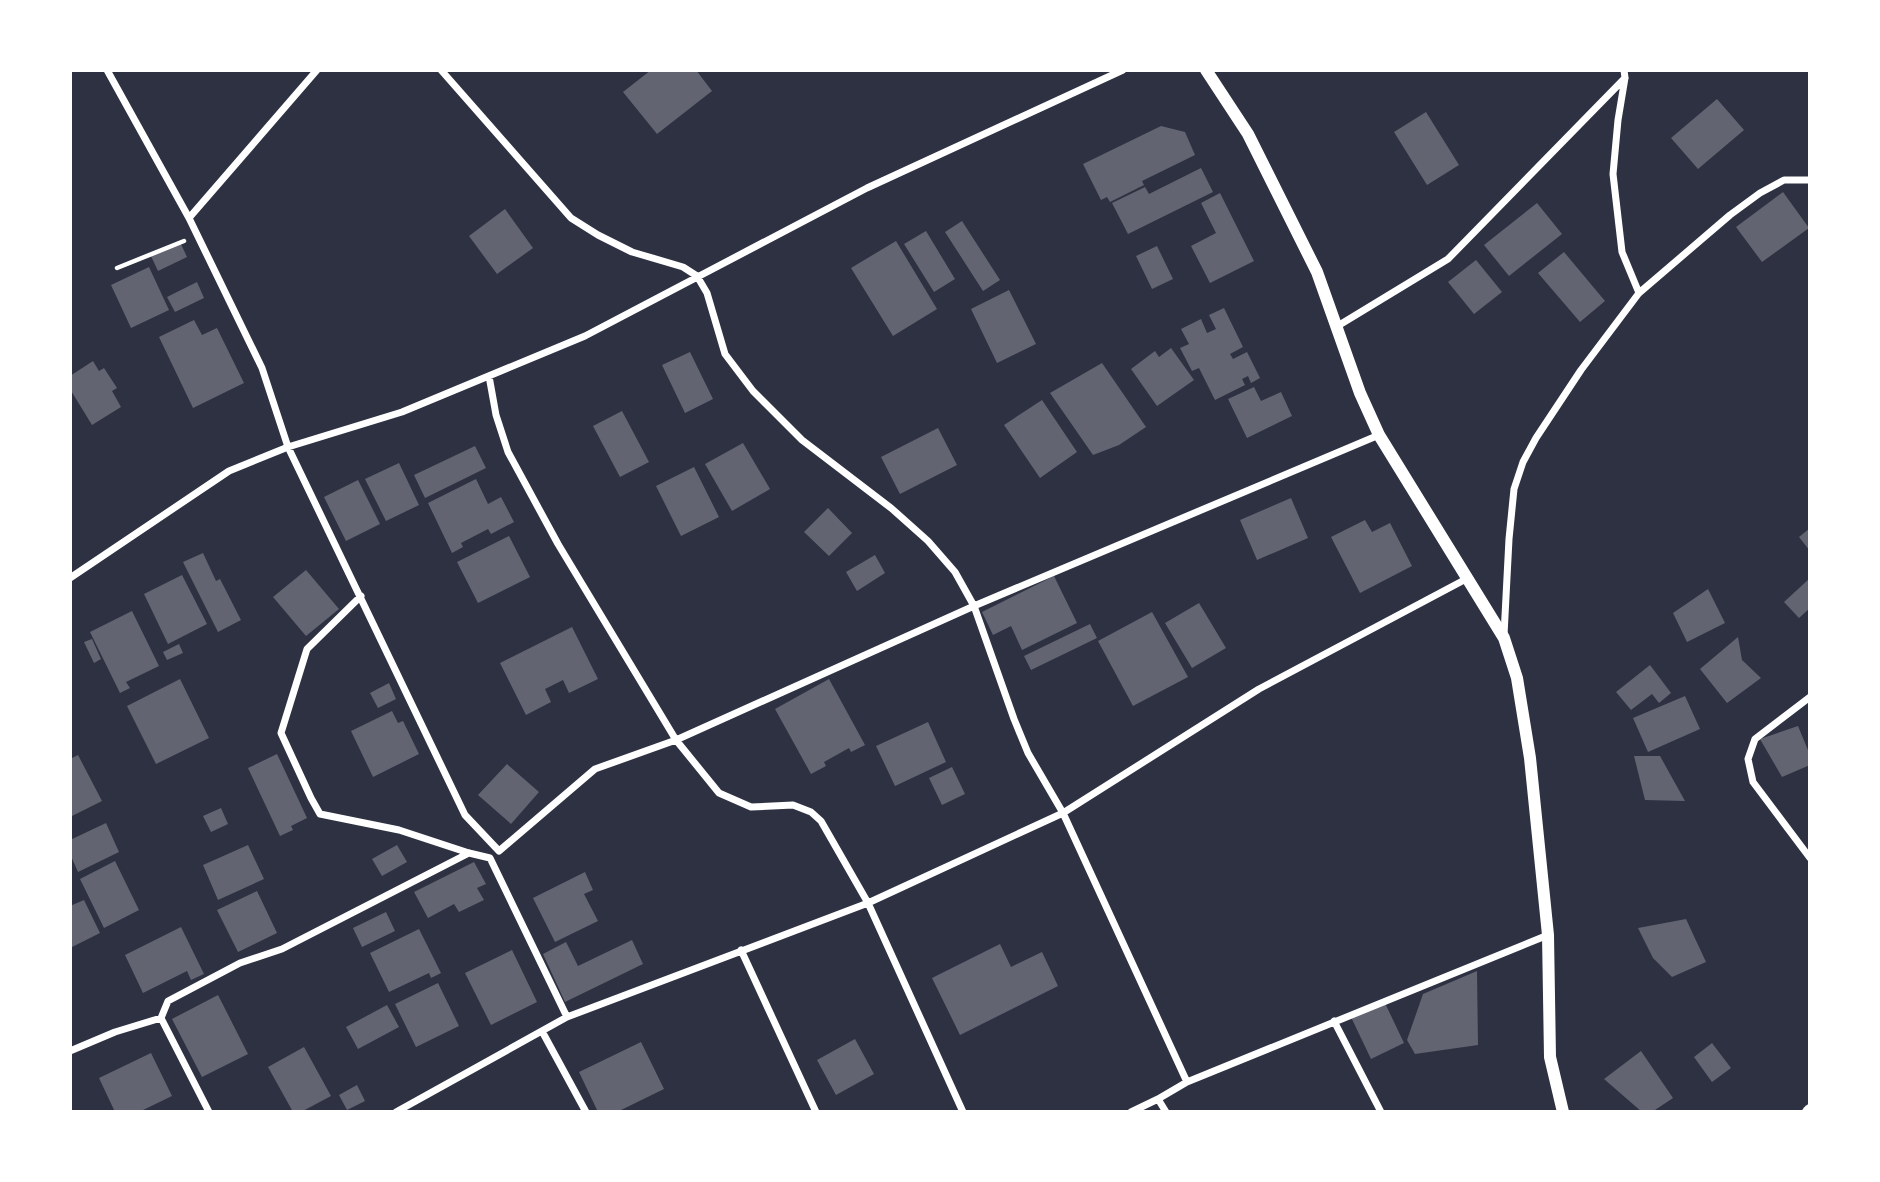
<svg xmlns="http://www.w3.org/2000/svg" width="1880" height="1182" viewBox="0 0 1880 1182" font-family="Jost,sans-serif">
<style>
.building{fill:#626471}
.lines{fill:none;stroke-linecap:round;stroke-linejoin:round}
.path{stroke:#fff;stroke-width:4.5}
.minor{stroke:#fff;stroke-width:7}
.tertiary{stroke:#fff;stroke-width:12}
</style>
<rect width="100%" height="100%" fill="#2d3142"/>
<path class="building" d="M 651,70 L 696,70 L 712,91 L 657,134 L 623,92 Z
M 1717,99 L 1744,130 L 1698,169 L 1671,138 Z
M 1426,112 L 1459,165 L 1427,185 L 1394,132 Z
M 1161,126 L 1185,132 L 1195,155 L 1142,181 L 1144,185 L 1110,202 L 1107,197 L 1101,200 L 1083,164 Z
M 1201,168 L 1213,192 L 1128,234 L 1112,203 L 1145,187 L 1149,194 Z
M 1783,192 L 1809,228 L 1762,262 L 1736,227 Z
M 1220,193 L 1254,261 L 1210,283 L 1191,246 L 1216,233 L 1201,203 Z
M 1537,203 L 1562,234 L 1509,276 L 1484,245 Z
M 505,209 L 533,248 L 497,274 L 469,236 Z
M 962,221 L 1000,280 L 983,291 L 945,232 Z
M 926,231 L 955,279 L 934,292 L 904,244 Z
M 896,241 L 937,309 L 893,336 L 851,268 Z
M 180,242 L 187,257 L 158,271 L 151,256 Z
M 1157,246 L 1173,279 L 1152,289 L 1136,256 Z
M 1564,252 L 1605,301 L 1580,322 L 1538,273 Z
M 1476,260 L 1502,292 L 1474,314 L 1448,282 Z
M 149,267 L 169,310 L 131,328 L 111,285 Z
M 197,282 L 204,298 L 175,312 L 167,297 Z
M 1009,290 L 1036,344 L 997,363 L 971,309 Z
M 1224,308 L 1243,347 L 1230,354 L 1233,359 L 1247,352 L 1260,378 L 1251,383 L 1248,376 L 1242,379 L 1245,385 L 1215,400 L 1199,368 L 1192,371 L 1180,348 L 1189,344 L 1181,329 L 1201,319 L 1207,333 L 1216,329 L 1209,315 Z
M 194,320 L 202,335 L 217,328 L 244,383 L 193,408 L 159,337 Z
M 1171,348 L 1194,380 L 1157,406 L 1131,369 L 1155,351 L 1159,357 Z
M 690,352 L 713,399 L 685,413 L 662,365 Z
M 93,361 L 99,371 L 104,368 L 117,388 L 112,391 L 121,407 L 92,425 L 70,389 L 70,376 Z
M 1102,363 L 1146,427 L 1119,445 L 1093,455 L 1050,393 Z
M 1254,387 L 1261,401 L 1281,392 L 1292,416 L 1247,438 L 1228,399 Z
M 1042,400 L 1077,452 L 1040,478 L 1004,425 Z
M 622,411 L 649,462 L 620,477 L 593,426 Z
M 938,428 L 957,465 L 900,494 L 881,457 Z
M 743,443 L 770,489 L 732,511 L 705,464 Z
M 475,446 L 486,468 L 425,498 L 414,475 Z
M 399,463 L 419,505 L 386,521 L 365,479 Z
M 694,467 L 719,517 L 681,536 L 656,486 Z
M 476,479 L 488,504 L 501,497 L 514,522 L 491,534 L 488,529 L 461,543 L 463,547 L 452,553 L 428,503 Z
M 358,480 L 380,524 L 346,541 L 324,497 Z
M 1291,498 L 1308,538 L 1257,560 L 1240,520 Z
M 828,508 L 852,533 L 829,556 L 804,532 Z
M 1365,520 L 1372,532 L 1390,523 L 1412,566 L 1360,593 L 1331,537 Z
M 1810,528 L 1810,551 L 1799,537 Z
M 509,536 L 530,577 L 478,603 L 457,562 Z
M 203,553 L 216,581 L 220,579 L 241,620 L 218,632 L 183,562 Z
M 875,555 L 885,573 L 857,591 L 846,572 Z
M 306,570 L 339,609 L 306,636 L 273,597 Z
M 182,575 L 207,624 L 168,644 L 144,594 Z
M 1054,576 L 1077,623 L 1022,650 L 1011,626 L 993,635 L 982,612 Z
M 1810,578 L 1810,608 L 1799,618 L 1784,602 Z
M 1708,589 L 1725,623 L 1687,642 L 1673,613 Z
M 1199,603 L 1226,648 L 1192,668 L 1165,623 Z
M 132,611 L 159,666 L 126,682 L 130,688 L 120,693 L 90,632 Z
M 1152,612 L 1188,677 L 1133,706 L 1098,641 Z
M 1090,624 L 1097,638 L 1031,670 L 1024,656 Z
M 572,627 L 598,679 L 569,693 L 563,680 L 545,689 L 551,702 L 526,715 L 500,663 Z
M 1738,637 L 1742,660 L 1761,678 L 1727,703 L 1700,669 Z
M 92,639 L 101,659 L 94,663 L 84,642 Z
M 179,644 L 183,653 L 167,660 L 163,652 Z
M 1650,665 L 1671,693 L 1659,703 L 1652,694 L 1631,710 L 1616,692 Z
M 180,679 L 209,738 L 156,764 L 127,706 Z
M 829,679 L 865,745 L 851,752 L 849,748 L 824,762 L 826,766 L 811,774 L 775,709 Z
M 389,683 L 396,699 L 378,708 L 370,693 Z
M 1685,696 L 1700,729 L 1648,752 L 1633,718 Z
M 392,711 L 398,723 L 403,721 L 419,754 L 373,777 L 351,731 Z
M 928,722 L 946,762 L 895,786 L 876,746 Z
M 1798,726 L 1810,755 L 1810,765 L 1782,777 L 1760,739 Z
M 277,754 L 307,818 L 291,826 L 293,830 L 280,836 L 248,768 Z
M 78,755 L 102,801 L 70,817 L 70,759 Z
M 1634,756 L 1660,756 L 1685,801 L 1645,800 Z
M 507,764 L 539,792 L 511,824 L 478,795 Z
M 952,767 L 965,794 L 942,805 L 929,778 Z
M 221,808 L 228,824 L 211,832 L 203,816 Z
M 106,823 L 119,852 L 78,872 L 70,854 L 70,840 Z
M 248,845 L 264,879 L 218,900 L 203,865 Z
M 397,845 L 407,862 L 382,876 L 372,859 Z
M 115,861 L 139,910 L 104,928 L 80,879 Z
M 474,862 L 486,884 L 477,888 L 484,900 L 459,912 L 454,904 L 428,918 L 414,892 Z
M 585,872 L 593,890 L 584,894 L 598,921 L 555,942 L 533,898 Z
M 257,891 L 277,933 L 238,952 L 217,910 Z
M 84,900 L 100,933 L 70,948 L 70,906 Z
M 386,912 L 395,931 L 362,947 L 353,928 Z
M 1686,919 L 1706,962 L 1672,977 L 1653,958 L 1638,928 Z
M 181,927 L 204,974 L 191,980 L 187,971 L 143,993 L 125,955 Z
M 419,929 L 441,973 L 431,978 L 429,973 L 389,992 L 370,953 Z
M 632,940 L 643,964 L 565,1002 L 543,954 L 566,942 L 578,966 Z
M 1000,944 L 1011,967 L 1042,952 L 1058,986 L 960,1035 L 932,978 Z
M 512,950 L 537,1002 L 491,1025 L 465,973 Z
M 1477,971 L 1478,1045 L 1415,1054 L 1407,1040 L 1423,994 Z
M 438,983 L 459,1026 L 416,1047 L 395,1004 Z
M 218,995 L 248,1054 L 202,1077 L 172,1019 Z
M 1384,1001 L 1404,1043 L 1371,1059 L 1351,1017 Z
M 387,1005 L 399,1027 L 358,1049 L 346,1027 Z
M 855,1039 L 874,1074 L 836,1095 L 817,1060 Z
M 641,1042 L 664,1089 L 617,1112 L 598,1112 L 579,1072 Z
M 1712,1043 L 1731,1068 L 1712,1082 L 1694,1057 Z
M 304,1047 L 331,1096 L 301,1112 L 293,1112 L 268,1067 Z
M 1641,1051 L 1673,1098 L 1652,1112 L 1642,1112 L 1604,1079 Z
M 151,1053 L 172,1096 L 139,1112 L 115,1112 L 99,1078 Z
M 357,1085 L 365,1101 L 347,1110 L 339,1095 Z"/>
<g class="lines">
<path class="path" d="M 117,268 L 184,241"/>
<path class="minor" d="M 107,70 L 189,218
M 317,70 L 189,218 L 262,368 L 288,447 L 465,815 L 499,851 L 595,769 L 676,740 L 974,606 L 1379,435
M 441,70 L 571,218 L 598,235 L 632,252 L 683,267 L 697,276 L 707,293 L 725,354 L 753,391 L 802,440 L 891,508 L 928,541 L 955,572 L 974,606 L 1014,719 L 1028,753 L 1063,813 L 1187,1082
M 1624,70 L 1625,78 L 1618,120 L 1613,174 L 1622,252 L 1639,293
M 1336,327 L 1448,259 L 1625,78
M 489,376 L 496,415 L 508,452 L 558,544 L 676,740 L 719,793 L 751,807 L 793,805 L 811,812 L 821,821 L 868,903 L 963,1112
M 70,578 L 229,471 L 288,447 L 402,412 L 585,336 L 867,188 L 1123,70
M 361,596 L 307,649 L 281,733 L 311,798 L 320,814 L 399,830 L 469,853 L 490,858 L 567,1017
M 1504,635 L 1509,539 L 1514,489 L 1523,462 L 1536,438 L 1581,370 L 1639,293 L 1730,215 L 1760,193 L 1784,180 L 1810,180
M 1810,697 L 1755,739 L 1748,759 L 1753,782 L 1810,858
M 741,950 L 816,1112
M 161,1018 L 168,1001 L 240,963 L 282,949 L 469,853
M 1334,1021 L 1381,1112
M 543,1033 L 586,1112
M 70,1051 L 115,1032 L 161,1018 L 209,1112
M 396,1112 L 567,1017 L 868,903 L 1063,813 L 1259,689 L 1468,578
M 1131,1112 L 1158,1099
M 1166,1112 L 1158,1099 L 1187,1082 L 1548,935"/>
<path class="tertiary" d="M 1206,70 L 1248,134 L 1317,272 L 1360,393 L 1379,435 L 1504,638 L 1517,678 L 1530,758 L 1548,935 L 1550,1057 L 1563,1112
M 1808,1112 L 1810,1110"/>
</g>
<rect width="1880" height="1182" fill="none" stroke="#ffffff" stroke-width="144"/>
</svg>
